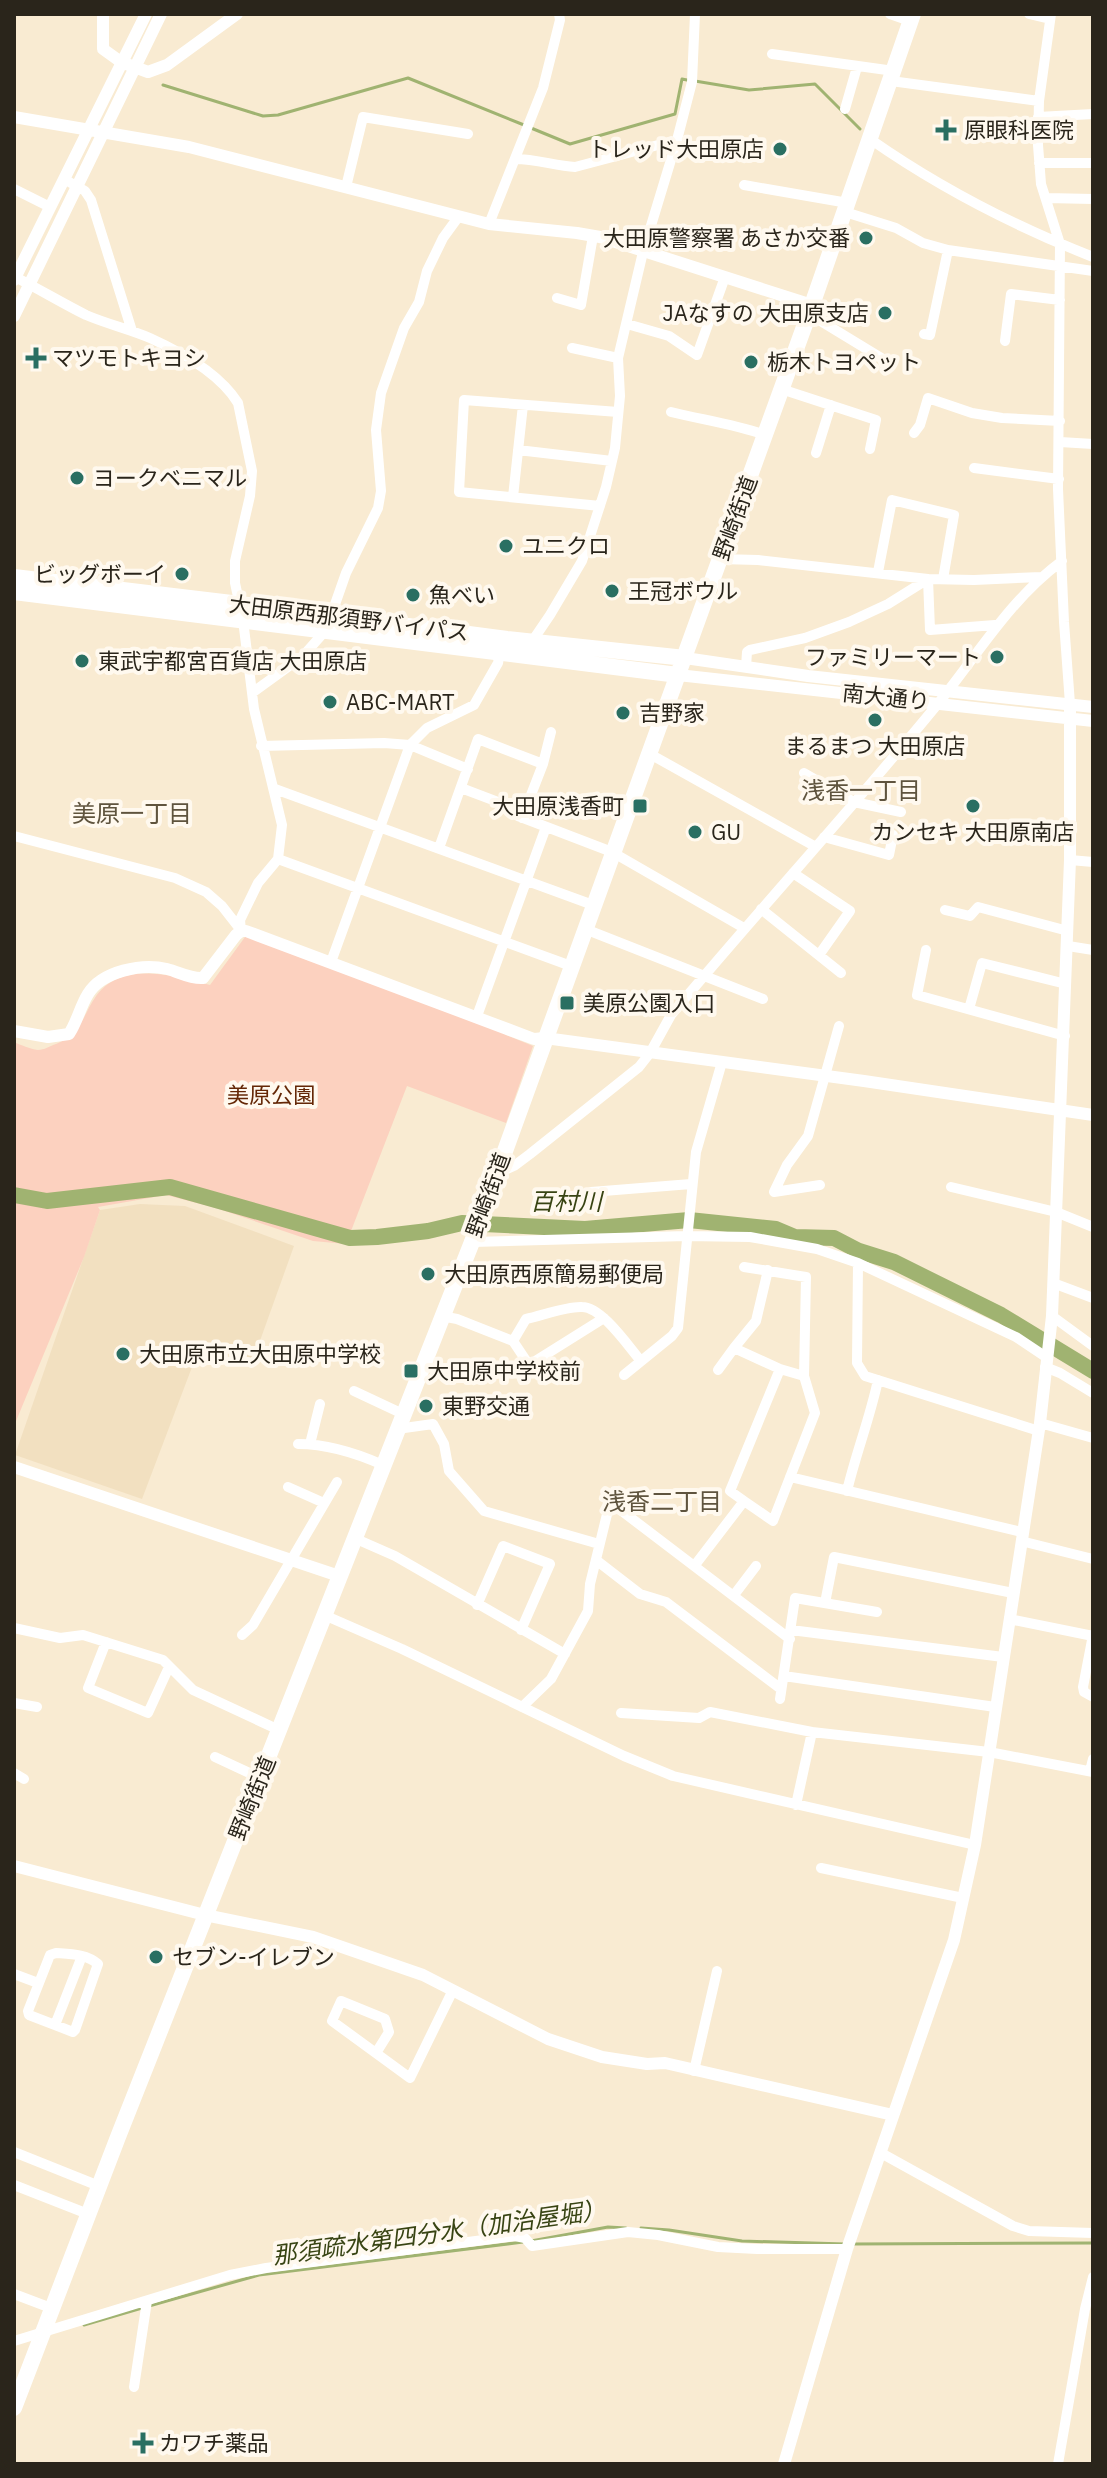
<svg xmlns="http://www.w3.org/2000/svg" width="1107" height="2478" viewBox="0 0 1107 2478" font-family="'IBM Plex Sans','Noto Sans JP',sans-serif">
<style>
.built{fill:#f2e0c0}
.green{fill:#fcd1bf}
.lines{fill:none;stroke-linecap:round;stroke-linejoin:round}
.stream{stroke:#a0b371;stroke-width:3}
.river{stroke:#a0b371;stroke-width:16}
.minor{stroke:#fff;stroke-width:10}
.tertiary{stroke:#fff;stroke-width:12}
.trunk{stroke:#fff;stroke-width:16}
.poi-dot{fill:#2a6f62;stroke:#fff9ef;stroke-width:3}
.labels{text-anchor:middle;stroke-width:8;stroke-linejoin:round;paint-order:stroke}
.poi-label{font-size:22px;fill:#2a251b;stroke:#fff9ef;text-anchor:start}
.street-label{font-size:22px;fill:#2a251b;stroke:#fff9ef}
.park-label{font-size:22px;fill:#642706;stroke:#fff9ef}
.neighbourhood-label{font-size:24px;fill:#5f543e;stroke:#fff9ef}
.water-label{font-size:24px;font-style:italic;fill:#384413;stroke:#fff9ef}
</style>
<rect width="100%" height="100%" fill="#f9ebd2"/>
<path class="built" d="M 140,1204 L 185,1206 L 294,1246 L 252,1363 L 200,1346 L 142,1499 L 15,1455 L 100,1210 Z"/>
<path class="green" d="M 245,937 L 252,937 L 496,1028 L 506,1035 L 533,1046 L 506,1123 L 407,1086 L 346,1244 L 313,1241 L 216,1208 L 166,1195 L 98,1207 L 100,1210 L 84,1257 L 14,1426 L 14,1042 C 21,1045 30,1049 38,1050 C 44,1050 50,1046 56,1044 C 95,1029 81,985 130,975 C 156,970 184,979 210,985 Z"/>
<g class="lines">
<path class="stream" d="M 695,81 L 749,90 L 815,84 L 860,129
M 163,85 L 263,116 L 278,115 L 408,78 L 524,125
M 531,128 L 570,144 L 675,114 L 682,79 L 687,80
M 641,2228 L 669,2230 L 742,2241 L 845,2244
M 531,2241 L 608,2227 L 626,2228
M 852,2244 L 1093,2243
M 149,2306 L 259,2275 L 523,2242
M 84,2325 L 142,2308"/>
<path class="river" d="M 14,1195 L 47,1201 L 170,1187 L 350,1238 L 377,1237 L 428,1231 L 462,1223 L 585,1229 L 689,1220 L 776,1229 L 795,1237 L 834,1238 L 859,1251 L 894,1262 L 1001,1315 L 1093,1371"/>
<path class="minor" d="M 890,14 L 910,21
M 1029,14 L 1050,19
M 1051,14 L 1039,101 L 1038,145 L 1041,184 L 1060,244 L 1058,489 L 1064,622 L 1070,704
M 772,54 L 894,71
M 891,81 L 1039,101
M 845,109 L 857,67
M 1038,117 L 1093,114
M 870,139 C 940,188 1014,226 1093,257
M 515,159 C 537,159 555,166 575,167 L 677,140
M 1039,163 L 1093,163
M 64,179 L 85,191 L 91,200 L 132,331
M 744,185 L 848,203
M 346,187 L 363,117 L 468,134
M 14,189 L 50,207
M 1046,198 L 1093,199
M 845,212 L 896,228 L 923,243 L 948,250 L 1093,271
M 489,224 L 543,88 L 560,20 L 559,14
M 15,277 C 39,289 62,303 86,315 C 107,324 129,329 150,338 C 181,352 220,374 238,403 L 252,471 L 250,496 L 235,561 L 235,583 L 243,620 L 254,709 L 282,825 L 278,859 L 258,883 L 240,920 L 241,931
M 557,298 L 581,305 L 593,236
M 809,314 L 883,359
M 627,324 L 669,336 L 697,355 L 725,277
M 924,334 L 930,335 L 948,250
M 1005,341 L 1011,294 L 1060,300
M 572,348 L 618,358
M 781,389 L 876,420 L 870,449
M 671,412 C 703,420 734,424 765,435
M 914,433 L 920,425 L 928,398 L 972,413 L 1002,418 L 1060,421
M 1060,442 L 1093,444
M 518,450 L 612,461
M 816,453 L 831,405
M 974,468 L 1059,479
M 513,497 L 523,405
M 600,506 L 459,492 L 464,400 L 618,412
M 720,559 L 758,560 L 928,579 L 930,630 L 995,625
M 878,572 L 892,500 L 954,515 L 943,579
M 533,640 L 550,615 L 582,561 L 606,487 L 615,448 L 620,396 L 618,358 L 643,252 L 677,140 L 692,82 L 695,14
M 746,667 L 747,652 L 750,650 L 805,638 L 849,622 L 888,604 L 928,579 L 974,580 L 1041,577
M 252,693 L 303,656 L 326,630 L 346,573 L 378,508 L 381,491 L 376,430 L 381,393 L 404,328 L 419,302 L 427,271 L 443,238 L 459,216
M 261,746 L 384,743 L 410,745 L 468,769
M 650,754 L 816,847
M 804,773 L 854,802 L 901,812
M 461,788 L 514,808 L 518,816 L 612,852 L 744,928
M 275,789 L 593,905
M 522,818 L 543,764 L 551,732
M 14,836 L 175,878 L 206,892 L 222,906 L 240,929
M 824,837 L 889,855 L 893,835
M 439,848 L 478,739 L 543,764
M 278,859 L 571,966
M 1070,860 L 1093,862
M 793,873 L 850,911 L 819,955
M 761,909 L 841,973
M 945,910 L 970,916 L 978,907 L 1068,931
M 585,929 L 763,999
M 1068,946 L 1093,950
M 926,950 L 917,995 L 1065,1036
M 331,962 L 410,745 L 427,728 L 474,705 L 498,663 L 500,652
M 969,1009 L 982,963 L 1066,984
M 477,1016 L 546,827
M 497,1173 L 514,1166 L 530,1154 L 639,1067 L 650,1053 L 671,1015 C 758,911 850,811 936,706 C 977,656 1009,600 1062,561
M 820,1185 L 774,1192 L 787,1165 L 808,1136 L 839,1026
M 951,1187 L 1056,1212 L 1093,1227
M 591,1192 L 691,1184
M 472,1242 L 686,1236 L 750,1237 L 817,1249 L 858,1263 L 1016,1337 L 1046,1357
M 858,1263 L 857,1363 L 865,1376 L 1039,1431
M 768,1270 L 756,1321 L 734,1348 L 780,1369
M 1053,1283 L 1093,1298
M 441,1316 L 457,1319 L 513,1341 L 529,1365 L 604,1318
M 1052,1316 L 1093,1346
M 513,1341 L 526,1319 C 541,1316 567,1306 582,1307 C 602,1307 628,1346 641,1361
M 1045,1367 L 1060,1373 L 1093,1393
M 718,1370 L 734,1348
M 624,1375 L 672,1336 L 678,1328 L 696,1152 L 722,1062
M 354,1391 L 403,1414
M 1040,1423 L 1093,1438
M 397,1429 L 433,1424 L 444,1444 L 449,1471 L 484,1511 L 599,1544
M 298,1444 C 327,1444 356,1453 383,1465
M 310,1444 L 320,1404
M 790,1477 L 1022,1532
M 288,1487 L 324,1503
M 847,1491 C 856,1453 870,1418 878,1380
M 744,1501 L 773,1521 L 815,1413 L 804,1376
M 354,1538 L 395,1556 L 565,1654
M 1021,1541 L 1093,1559
M 596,1560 L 640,1594 L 666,1602 L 781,1689
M 695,1565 L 744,1501 L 730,1491 L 780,1369 L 804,1376 L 806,1277 L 744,1267
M 734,1595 L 756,1566
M 825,1603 L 834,1557 L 1013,1593
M 477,1605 L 503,1546 L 550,1564 L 521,1630
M 324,1615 L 402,1649 L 624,1756 L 673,1776 L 975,1845
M 1009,1619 L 1093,1636
M 14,1628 L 60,1638 L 83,1635 L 163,1660 L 193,1690 L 279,1730
M 791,1630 L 1003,1657
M 242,1635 L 253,1625 L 337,1482
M 1093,1635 L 1083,1687 L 1084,1692 L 1093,1697
M 106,1642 L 88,1688 L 148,1713 L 169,1667
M 784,1676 L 995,1707
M 780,1699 L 795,1598 L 877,1612
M 14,1703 L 37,1707
M 522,1707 L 551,1679 L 588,1611 L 590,1584 L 610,1502 L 790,1639
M 621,1713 L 699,1718 L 710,1712 L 812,1732 L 989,1752 L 1093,1772
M 215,1757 L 260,1778
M 1090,1771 L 1093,1759
M 14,1773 L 24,1779
M 796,1805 L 812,1732
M 821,1868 L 963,1898
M 56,1953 C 71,1954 87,1954 98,1964 L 75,2030 L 73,2032 L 29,2015 L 28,2011 L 50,1955 Z
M 14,1974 L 38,1983
M 55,2025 L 82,1956
M 376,2053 L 389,2032 L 385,2019 L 341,2001 L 332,2021 L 410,2078 L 453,1990
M 694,2071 L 717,1971
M 14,2152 L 99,2186
M 881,2153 L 1013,2226 L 1029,2231 L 1093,2233
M 14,2185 L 88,2214
M 14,2294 L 51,2308
M 14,2341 L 230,2275 L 266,2268 L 515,2236 L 525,2238 L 532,2246 L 628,2232 L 658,2235 L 718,2247 L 757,2249 L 847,2249
M 134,2387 L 147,2301
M 1058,2464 L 1085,2309 L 1093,2277"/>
<path class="tertiary" d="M 103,14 L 103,49 L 121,62 L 148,72 L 167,65 L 237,14
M 14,117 L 189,147 L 489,224 L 577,233 L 600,237 L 812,305
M 14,280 L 146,14
M 14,316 L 161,14
M 685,658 L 808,676 L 1093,707
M 678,675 L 1093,721
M 14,1031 L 48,1037 L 69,1034 C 77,1022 80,1007 88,994 C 102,971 142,963 167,969 C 179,972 190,979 203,978 L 236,935 L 241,931 L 246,931 L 534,1039 L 545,1038 L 864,1081 L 1093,1115
M 14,1467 L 339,1576
M 14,1866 L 205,1915 L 313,1937 L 423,1975 L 548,2039 L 602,2057 L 647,2064 L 665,2063 L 893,2115
M 784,2464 L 847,2249 L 954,1940 L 975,1845 L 1040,1423 L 1052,1316 L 1070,860 L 1070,704"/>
<path class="trunk" d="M 14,577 L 240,604 L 507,639 L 685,658
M 14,592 L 678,675
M 14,2408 L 118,2137 L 472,1242 L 812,305 L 913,14"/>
</g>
<g class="poi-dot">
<path d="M942 118h8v8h8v8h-8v8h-8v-8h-8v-8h8z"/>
<circle cx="780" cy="149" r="8"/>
<circle cx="866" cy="238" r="8"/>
<circle cx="885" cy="313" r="8"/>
<path d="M32 346h8v8h8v8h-8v8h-8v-8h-8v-8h8z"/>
<circle cx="751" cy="362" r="8"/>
<circle cx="77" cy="478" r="8"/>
<circle cx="506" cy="546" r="8"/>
<circle cx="182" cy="574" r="8"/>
<circle cx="612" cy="591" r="8"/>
<circle cx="413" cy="595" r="8"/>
<circle cx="997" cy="657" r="8"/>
<circle cx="82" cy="661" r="8"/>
<circle cx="330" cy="702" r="8"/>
<circle cx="623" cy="713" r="8"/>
<circle cx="875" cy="720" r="8"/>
<rect x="632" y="798" width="16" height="16" rx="4"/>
<circle cx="973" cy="806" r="8"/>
<circle cx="695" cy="832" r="8"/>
<rect x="559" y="995" width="16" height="16" rx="4"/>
<circle cx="428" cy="1274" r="8"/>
<circle cx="123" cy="1354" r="8"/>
<rect x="403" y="1363" width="16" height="16" rx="4"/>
<circle cx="426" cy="1406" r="8"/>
<circle cx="156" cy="1957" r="8"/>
<path d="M139 2431h8v8h8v8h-8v8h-8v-8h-8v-8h8z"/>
</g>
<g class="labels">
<g class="poi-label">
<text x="964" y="138">原眼科医院</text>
<text x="764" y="157" text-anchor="end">トレッド大田原店</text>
<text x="850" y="246" text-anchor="end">大田原警察署 あさか交番</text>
<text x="869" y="321" text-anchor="end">JAなすの 大田原支店</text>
<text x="52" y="366">マツモトキヨシ</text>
<text x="767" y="370">栃木トヨペット</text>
<text x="93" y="486">ヨークベニマル</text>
<text x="522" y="554">ユニクロ</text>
<text x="166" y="582" text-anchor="end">ビッグボーイ</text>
<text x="628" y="599">王冠ボウル</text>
<text x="429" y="603">魚べい</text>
<text x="981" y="665" text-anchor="end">ファミリーマート</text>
<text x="98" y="669">東武宇都宮百貨店 大田原店</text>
<text x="346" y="710">ABC-MART</text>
<text x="639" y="721">吉野家</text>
<text x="875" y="754" text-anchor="middle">まるまつ 大田原店</text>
<text x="624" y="814" text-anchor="end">大田原浅香町</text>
<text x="711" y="840">GU</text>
<text x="973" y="840" text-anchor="middle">カンセキ 大田原南店</text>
<text x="583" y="1011">美原公園入口</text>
<text x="444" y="1282">大田原西原簡易郵便局</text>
<text x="139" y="1362">大田原市立大田原中学校</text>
<text x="427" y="1379">大田原中学校前</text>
<text x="442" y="1414">東野交通</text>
<text x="172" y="1965">セブン-イレブン</text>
<text x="159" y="2451">カワチ薬品</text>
</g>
<g class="street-label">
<text transform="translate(735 518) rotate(-70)" y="8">野崎街道</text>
<text transform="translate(349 618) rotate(7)" y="8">大田原西那須野バイパス</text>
<text transform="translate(886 697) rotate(6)" y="8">南大通り</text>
<text transform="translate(488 1195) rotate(-70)" y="8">野崎街道</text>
<text transform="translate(252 1798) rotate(-68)" y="8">野崎街道</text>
</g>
<g class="park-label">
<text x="271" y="1103">美原公園</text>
</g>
<g class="neighbourhood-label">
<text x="861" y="799">浅香一丁目</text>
<text x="132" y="822">美原一丁目</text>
<text x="662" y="1510">浅香二丁目</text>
</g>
<g class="water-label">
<text x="566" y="1210">百村川</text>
<text transform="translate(439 2233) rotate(-8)" y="8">那須疏水第四分水（加治屋堀）</text>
</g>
</g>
<rect width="1107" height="2478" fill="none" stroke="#2a251b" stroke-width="32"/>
</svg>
